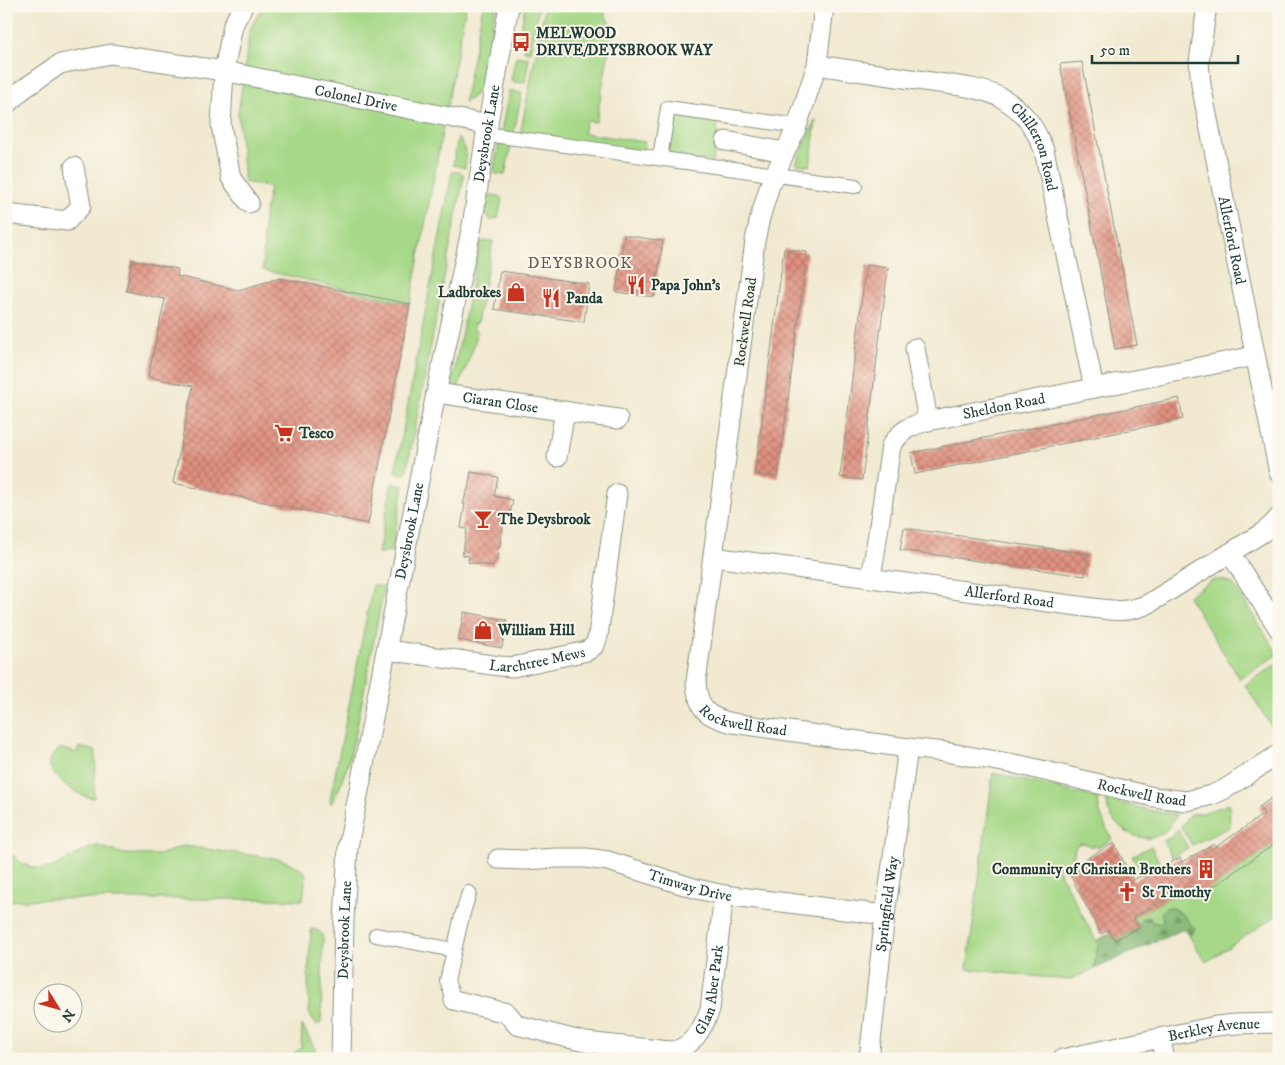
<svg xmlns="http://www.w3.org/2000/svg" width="1285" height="1065" viewBox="0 0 1285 1065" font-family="'IM FELL DW Pica',serif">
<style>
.green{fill:#a6d887;stroke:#628a5e}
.forest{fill:url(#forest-firs);stroke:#527a54}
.building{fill:url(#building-cross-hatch)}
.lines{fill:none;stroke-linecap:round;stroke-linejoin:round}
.pedestrian-casing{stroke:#889382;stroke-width:16}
.minor-casing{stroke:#889382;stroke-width:21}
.pedestrian{stroke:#fff;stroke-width:14}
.minor{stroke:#fff;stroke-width:19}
.labels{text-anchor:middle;stroke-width:4;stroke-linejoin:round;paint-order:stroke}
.poi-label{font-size:15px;font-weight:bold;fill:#1f3d34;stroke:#fbf7ec;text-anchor:start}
.street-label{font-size:15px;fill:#1f3d34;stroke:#fbf7ec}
.neighbourhood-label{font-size:16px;letter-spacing:1px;fill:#635a4e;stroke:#fbf7ec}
</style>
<defs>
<pattern id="forest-firs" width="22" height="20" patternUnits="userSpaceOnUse" patternTransform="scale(1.25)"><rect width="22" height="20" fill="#84b874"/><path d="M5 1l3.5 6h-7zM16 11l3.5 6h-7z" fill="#6b9760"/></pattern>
<pattern id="building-cross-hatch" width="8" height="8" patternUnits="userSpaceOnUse" patternTransform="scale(1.25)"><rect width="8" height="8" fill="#e1907f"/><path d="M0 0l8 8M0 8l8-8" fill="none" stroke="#b67769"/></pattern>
</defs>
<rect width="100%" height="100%" fill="#fbf7ec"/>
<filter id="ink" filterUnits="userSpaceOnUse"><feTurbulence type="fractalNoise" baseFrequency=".02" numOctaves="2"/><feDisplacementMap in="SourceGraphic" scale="10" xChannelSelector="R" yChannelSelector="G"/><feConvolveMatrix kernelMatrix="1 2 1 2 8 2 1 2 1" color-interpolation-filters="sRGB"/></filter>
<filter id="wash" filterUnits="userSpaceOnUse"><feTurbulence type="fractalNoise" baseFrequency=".0096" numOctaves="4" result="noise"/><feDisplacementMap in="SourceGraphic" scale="20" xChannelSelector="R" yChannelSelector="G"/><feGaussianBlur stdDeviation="1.12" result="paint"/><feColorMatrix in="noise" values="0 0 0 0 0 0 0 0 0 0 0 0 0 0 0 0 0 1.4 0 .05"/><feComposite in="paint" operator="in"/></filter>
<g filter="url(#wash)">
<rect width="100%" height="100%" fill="#f1e9d0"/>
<path class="green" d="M 263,6 L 466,6 L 410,304 L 263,270 L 264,216 L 270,187 L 244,182 L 238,114 L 250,29 Z
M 483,6 L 496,6 L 481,85 L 475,95 L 464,103 Z
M 525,6 L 539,6 L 530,52 L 524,51 L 527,34 L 520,33 Z
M 545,6 L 605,6 L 604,13 L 613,29 L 596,122 L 586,121 L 583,133 L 645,142 L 643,152 L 520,135 Z
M 516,56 L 529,58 L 525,82 L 513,82 L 511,79 Z
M 509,91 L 522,93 L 505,175 L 493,173 Z
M 669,113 L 719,118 L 713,162 L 664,156 Z
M 815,121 L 816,121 L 810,166 L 796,164 Z
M 458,138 C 466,148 467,155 465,168 L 453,165 Z
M 452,172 L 461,172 L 464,175 L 406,474 L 395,472 Z
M 489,195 L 499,196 L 502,199 L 498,219 L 495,218 L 491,221 L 485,212 Z
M 487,241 L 493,241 L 477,323 L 474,324 L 473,328 C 474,329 475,329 476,331 C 479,338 461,380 457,390 L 454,386 L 452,381 L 479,247 L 481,242 Z
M 392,483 L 404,486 L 391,552 L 386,551 L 383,554 L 378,553 Z
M 1214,580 L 1223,580 L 1233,584 L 1278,654 L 1240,679 L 1188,596 L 1208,583 Z
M 373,585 L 384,587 L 357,727 L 348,764 L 339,789 L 331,804 L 330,800 Z
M 1279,662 L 1279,738 L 1245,685 Z
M 79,747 L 96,751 L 94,798 C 82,797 75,792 66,785 C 50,773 42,762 61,748 L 76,753 Z
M 993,773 L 1098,798 C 1098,813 1105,826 1112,839 L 1097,848 L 1095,845 L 1091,847 C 1082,839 1073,844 1074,856 L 1070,858 L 1072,860 L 1057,868 L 1098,944 L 1094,969 L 1069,980 L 967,969 Z
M 1107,800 L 1153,811 L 1177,815 C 1172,824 1165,834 1154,837 C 1135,843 1105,822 1107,800 Z
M 1229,804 L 1230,827 L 1192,845 L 1181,827 L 1190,814 L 1203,813 Z
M 1178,830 L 1188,848 L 1172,857 L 1163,841 L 1170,838 Z
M 1279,841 L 1279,914 L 1206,962 L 1189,936 L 1195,929 C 1186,921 1182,911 1170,907 L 1163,917 L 1163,920 L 1160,923 L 1152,922 L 1150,918 L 1141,919 L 1139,927 L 1133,917 L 1176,894 L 1179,898 L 1193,890 L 1197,895 L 1232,875 L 1248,862 Z
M 6,843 L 10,853 L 22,864 L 38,869 L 51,868 L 91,847 L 98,846 L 124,854 L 159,855 L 184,846 L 279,859 L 294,865 L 306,873 L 303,900 L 260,899 L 45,899 L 6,901 Z
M 1151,846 L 1162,868 L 1147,883 L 1132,856 Z
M 311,929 C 318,929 323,933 323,940 L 321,1023 L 316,1025 L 309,1013 L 308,978 Z
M 302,1025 L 315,1049 L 314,1059 L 287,1059 L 301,1048 Z"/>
<path class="forest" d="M 1170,907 L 1183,915 L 1195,929 L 1189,936 L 1184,929 L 1094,969 L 1098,944 L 1096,941 L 1110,933 L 1115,940 L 1139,927 L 1141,919 L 1146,917 L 1150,918 L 1152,922 L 1160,923 L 1163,920 L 1163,917 L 1161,915 L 1162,911 L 1165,908 Z"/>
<g id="blocks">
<path class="building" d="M 1082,62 L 1137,345 L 1115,349 L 1093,233 L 1060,64 Z
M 624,235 L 663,241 L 654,297 L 616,292 Z
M 784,249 L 807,252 L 778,477 L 755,474 Z
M 132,260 L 178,269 L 177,276 L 238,290 L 280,278 L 410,304 L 368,524 L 173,483 L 193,386 L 148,377 L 165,299 L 126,291 Z
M 866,265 L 888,268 L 862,480 L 840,477 Z
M 500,271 L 589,284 L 584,322 L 494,309 Z
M 1179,398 L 1183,419 L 915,474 L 911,453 Z
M 471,472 L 498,477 L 494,496 L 513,500 L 510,515 L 501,513 L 503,530 L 500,536 L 501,543 L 497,550 L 499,556 L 492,566 L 468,562 L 469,556 L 462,555 L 467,529 L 461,528 L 465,504 L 463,504 L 467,490 L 468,490 Z
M 904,528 L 1088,554 L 1085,576 L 900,550 Z
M 464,612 L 507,620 L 502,648 L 458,640 Z
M 1279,793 L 1279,841 L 1231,874 L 1232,875 L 1196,896 L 1191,886 L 1133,917 L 1139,927 L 1115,940 L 1108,930 L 1101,934 L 1067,869 L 1114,843 L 1133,880 L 1180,858 L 1182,862 L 1214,844 L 1216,847 L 1264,814 L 1259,807 Z"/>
</g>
</g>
<g filter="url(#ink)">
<use href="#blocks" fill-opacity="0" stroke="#889382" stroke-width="1"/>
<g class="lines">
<g class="pedestrian-casing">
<path id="pedestrian" d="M 486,134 L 855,186
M 660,158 L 668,108 L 797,126
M 376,935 L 454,950
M 454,1000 L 447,981 L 462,916 L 469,893"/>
</g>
<g class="minor-casing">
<g id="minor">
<path d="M 243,6 L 233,25 L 224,71 L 221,125 L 231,178 L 249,203"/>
<path id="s1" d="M 824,6 L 817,65 L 797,126 L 770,185 L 760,218 L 755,241 L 696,682 C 698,709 706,717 733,723 L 908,748 L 945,752 L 1020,765 L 1154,797 L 1186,801 L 1212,795 L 1225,789 L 1279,754"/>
<path id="s2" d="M 1207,6 L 1199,62 L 1201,85 L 1279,473"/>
<path id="s3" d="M 817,65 C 855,71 893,76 931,82 C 953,85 987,88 1005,100 C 1025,112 1035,128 1044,150 L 1094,388"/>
<path id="s4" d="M 6,105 L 22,90 L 60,64 L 111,54 L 224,71 L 488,125"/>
<path d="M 726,141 L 784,152"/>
<path d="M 6,214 L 67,221 L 81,206 L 74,167"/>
<path d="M 915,348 L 928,421"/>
<path id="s5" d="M 436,393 L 618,419"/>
<path d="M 557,457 L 565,411"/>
<path d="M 1230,553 L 1279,629"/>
<path id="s6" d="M 713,557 L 1093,608 C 1115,611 1127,613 1148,604 L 1262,533 L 1272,525 L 1279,517"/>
<path id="s7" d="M 871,579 L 891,446 C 902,429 910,426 928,421 L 1255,356"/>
<path id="s8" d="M 387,650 L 499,666 L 513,667 L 587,651 L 595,645 L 598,636 L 617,494"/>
<path id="s9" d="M 498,859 L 525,860 L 557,858 L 586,858 L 608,861 L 697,889 L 724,895 L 885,915"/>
<path id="s10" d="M 454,1000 L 507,1013 L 517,1025 L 585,1042 L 660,1050 C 663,1050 668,1051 672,1051 C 692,1049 704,1026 710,1009 L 724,895"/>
<path d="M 1160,1038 L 1165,1059"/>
<path id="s11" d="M 341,1059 L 344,921 L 348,847 L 436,393 L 472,226 L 486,134 L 509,6"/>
<path id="s12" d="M 869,1059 L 885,915 L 908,748"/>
<path id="s13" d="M 1062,1059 L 1216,1026 L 1236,1024 L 1279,1023"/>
</g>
</g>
<use href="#pedestrian" class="pedestrian"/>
<use href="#minor" class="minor"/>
</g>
</g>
<defs>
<g id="bus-bare" transform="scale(1.5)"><path d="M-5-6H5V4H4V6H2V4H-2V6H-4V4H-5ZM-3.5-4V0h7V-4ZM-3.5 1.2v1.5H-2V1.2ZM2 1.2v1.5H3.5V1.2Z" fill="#c8321e" stroke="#fbf7ec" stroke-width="2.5" paint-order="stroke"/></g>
<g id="restaurant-bare" transform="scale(1.5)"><path d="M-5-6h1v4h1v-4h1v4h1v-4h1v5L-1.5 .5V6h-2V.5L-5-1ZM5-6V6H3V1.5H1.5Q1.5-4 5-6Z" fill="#c8321e" stroke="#fbf7ec" stroke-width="2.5" paint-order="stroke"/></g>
<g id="shop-bare" transform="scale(1.5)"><path d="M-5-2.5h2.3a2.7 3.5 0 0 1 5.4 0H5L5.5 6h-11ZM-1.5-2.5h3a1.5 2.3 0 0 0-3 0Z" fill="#c8321e" stroke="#fbf7ec" stroke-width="2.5" paint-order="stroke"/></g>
<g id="supermarket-bare" transform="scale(1.5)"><path d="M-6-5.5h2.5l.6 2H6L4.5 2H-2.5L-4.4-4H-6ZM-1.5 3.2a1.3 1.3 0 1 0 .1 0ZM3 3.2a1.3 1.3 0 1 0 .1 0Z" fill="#c8321e" stroke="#fbf7ec" stroke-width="2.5" paint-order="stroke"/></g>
<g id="bar-bare" transform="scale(1.5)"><path d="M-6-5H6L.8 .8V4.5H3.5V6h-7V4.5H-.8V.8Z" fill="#c8321e" stroke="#fbf7ec" stroke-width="2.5" paint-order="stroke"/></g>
<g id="building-bare" transform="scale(1.5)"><path d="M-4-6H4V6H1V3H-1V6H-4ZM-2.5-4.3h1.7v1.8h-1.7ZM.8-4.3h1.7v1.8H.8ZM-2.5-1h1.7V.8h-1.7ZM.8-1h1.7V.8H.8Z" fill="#c8321e" stroke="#fbf7ec" stroke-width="2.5" paint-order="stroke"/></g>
<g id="church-bare" transform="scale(1.5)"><path d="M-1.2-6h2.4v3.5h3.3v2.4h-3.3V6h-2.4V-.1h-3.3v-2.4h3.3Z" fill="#c8321e" stroke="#fbf7ec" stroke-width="2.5" paint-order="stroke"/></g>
</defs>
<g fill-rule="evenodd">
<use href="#bus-bare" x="521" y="42"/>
<use href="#restaurant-bare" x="636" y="285"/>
<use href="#shop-bare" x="516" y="292"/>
<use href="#restaurant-bare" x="551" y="298"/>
<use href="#supermarket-bare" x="284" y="433"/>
<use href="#bar-bare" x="483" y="519"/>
<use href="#shop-bare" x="483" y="630"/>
<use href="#building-bare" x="1206" y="869"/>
<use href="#church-bare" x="1127" y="892"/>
</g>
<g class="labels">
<g class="poi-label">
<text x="536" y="38">MELWOOD<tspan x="536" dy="17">DRIVE/DEYSBROOK WAY</tspan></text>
<text x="651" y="290">Papa John's</text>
<text x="501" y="297" text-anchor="end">Ladbrokes</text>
<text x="566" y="303">Panda</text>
<text x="299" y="438">Tesco</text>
<text x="498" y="524">The Deysbrook</text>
<text x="498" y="635">William Hill</text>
<text x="1191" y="874" text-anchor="end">Community of Christian Brothers</text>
<text x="1142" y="897">St Timothy</text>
</g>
<g class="street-label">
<text dy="5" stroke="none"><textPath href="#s4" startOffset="369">Colonel Drive</textPath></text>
<text dy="5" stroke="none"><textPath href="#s11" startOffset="939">Deysbrook Lane</textPath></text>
<text dy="5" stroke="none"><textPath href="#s3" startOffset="250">Chillerton Road</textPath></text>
<text dy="5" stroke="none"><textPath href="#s2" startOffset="238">Allerford Road</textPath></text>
<text transform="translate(745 322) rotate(-82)" y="5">Rockwell Road</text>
<text dy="5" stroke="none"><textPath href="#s5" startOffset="65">Ciaran Close</textPath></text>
<text dy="5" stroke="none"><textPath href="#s7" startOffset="258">Sheldon Road</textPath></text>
<text dy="5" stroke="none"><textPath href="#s11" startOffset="534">Deysbrook Lane</textPath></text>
<text dy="5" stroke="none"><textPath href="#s6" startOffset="299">Allerford Road</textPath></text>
<text dy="5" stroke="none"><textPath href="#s8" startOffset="152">Larchtree Mews</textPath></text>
<text dy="5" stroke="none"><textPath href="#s1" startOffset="762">Rockwell Road</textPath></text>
<text dy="5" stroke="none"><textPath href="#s1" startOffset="1168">Rockwell Road</textPath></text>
<text dy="5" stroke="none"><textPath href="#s9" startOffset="196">Timway Drive</textPath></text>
<text dy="5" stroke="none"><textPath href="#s12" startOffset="156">Springfield Way</textPath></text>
<text dy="5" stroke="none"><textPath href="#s11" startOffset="129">Deysbrook Lane</textPath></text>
<text dy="5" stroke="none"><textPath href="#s10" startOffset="306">Glan Aber Park</textPath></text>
<text dy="5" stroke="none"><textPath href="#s13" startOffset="155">Berkley Avenue</textPath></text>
</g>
<g class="neighbourhood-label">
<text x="580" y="268">DEYSBROOK</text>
</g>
</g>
<rect width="1285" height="1065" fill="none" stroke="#fbf7ec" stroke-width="25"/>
<g transform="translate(58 1008) rotate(127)"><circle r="24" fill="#fbf7ec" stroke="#a3ada2"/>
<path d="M0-4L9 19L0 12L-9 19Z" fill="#c8321e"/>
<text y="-8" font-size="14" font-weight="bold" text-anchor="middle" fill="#1f3d34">N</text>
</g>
<path d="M1092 55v8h146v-8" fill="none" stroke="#1f3d34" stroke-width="2.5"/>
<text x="1100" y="55" font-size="15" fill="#1f3d34" stroke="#fbf7ec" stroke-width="4" paint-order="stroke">50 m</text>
</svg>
